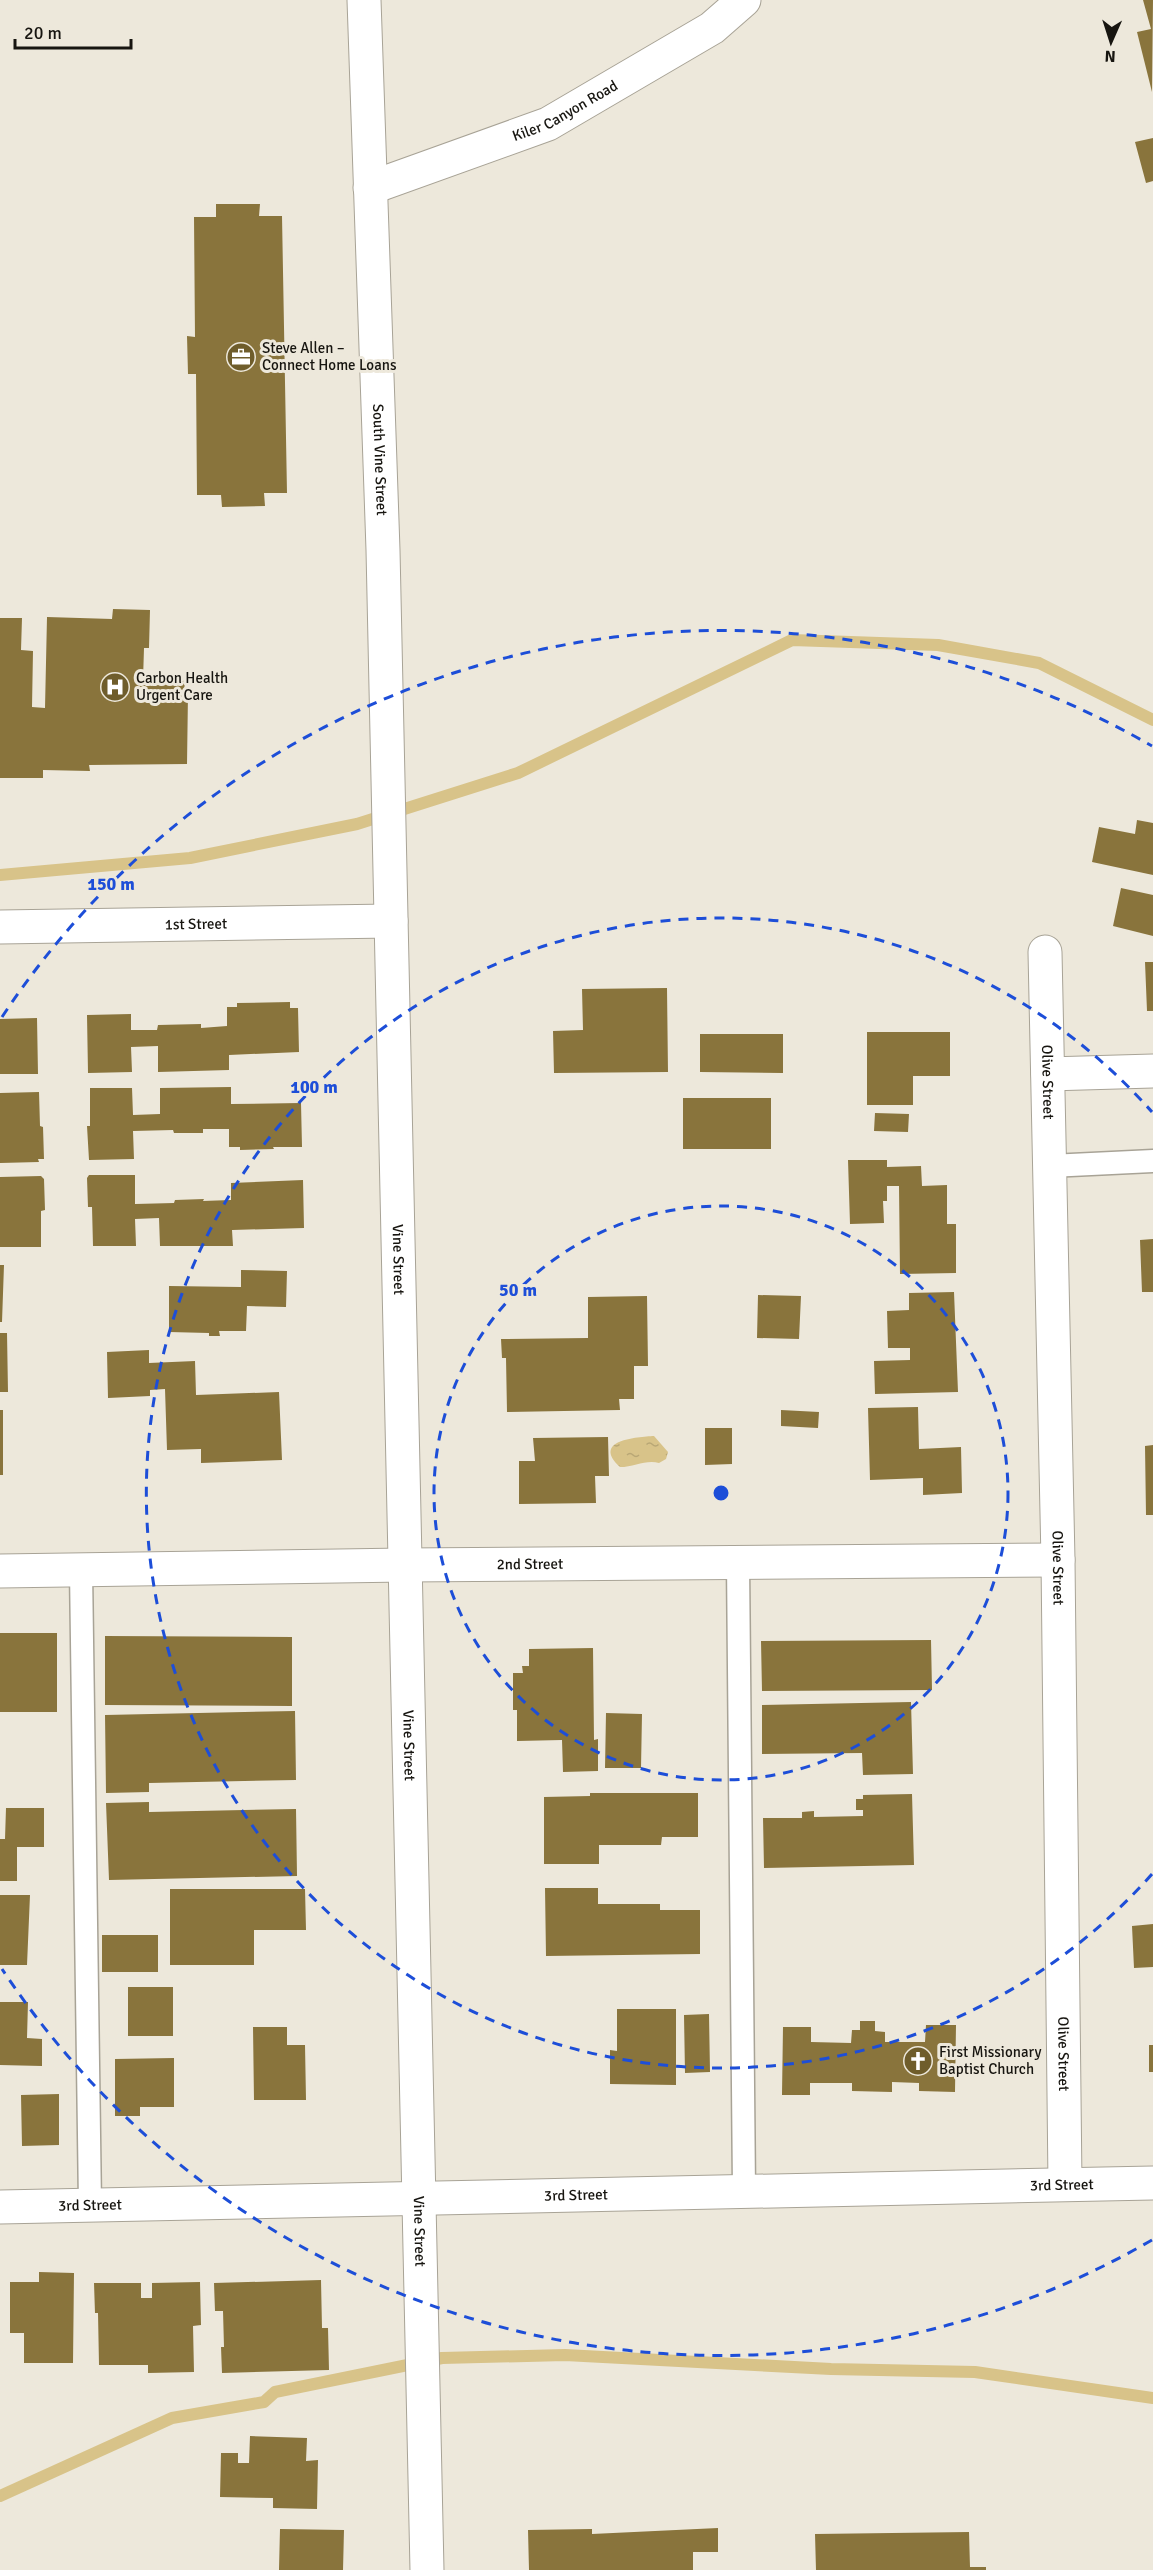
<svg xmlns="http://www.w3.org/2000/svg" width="1153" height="2570" viewBox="0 0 1153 2570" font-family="Signika,sans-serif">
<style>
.water{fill:url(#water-ripples)}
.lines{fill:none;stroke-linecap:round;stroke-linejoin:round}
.stream{stroke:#d8c389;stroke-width:12}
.building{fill:#89743c}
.lane-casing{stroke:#a8a396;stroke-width:25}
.street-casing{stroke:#a8a396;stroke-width:35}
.secondary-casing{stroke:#a8a396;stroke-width:35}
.lane{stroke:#fff;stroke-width:22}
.street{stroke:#fff;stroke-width:33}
.secondary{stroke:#fff;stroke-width:33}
.ring{fill:none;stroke:#1d4ed8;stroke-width:3;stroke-dasharray:10 8}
.labels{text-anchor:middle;stroke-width:6;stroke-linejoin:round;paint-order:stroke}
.street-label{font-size:15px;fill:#171510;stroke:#ede8db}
.poi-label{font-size:15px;fill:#171510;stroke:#ede8db;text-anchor:start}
.centre{fill:#1d4ed8;stroke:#ede8db;stroke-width:3}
.ring-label{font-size:18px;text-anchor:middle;font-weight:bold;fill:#1d4ed8;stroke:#ede8db;stroke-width:6;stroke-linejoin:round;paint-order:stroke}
</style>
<defs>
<pattern id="water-ripples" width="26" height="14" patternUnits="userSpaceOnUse" patternTransform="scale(1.5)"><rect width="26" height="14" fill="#d8c389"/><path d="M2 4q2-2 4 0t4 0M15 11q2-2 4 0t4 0" fill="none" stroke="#b9a775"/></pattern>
</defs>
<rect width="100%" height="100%" fill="#ede8db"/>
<path class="water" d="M 654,1436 L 668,1452 L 666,1459 L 659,1463 C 647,1459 634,1467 620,1467 C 591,1440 637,1437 654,1436 Z"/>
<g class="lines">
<path class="stream" d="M 0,875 L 190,858 L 357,824 L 518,773 L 792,640 L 938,645 L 1039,663 L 1153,720
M 0,2496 L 172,2418 L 264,2402 L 275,2392 L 442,2358 L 565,2355 L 831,2369 L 975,2372 L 1153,2398"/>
</g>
<path class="building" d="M 1143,0 L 1153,0 L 1152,92 L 1137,32 L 1151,29 Z
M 1153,138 L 1153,181 L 1146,183 L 1135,142 Z
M 216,204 L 260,204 L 259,216 L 282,216 L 287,493 L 264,493 L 265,506 L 222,507 L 221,495 L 197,495 L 196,374 L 188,374 L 187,336 L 195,337 L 194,217 L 216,217 Z
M 113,609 L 150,610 L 149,648 L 144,648 L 143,680 L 185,680 L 184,693 L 188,693 L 187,764 L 89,765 L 90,771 L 43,770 L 43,778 L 0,778 L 0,618 L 22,618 L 21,650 L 33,651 L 32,707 L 45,708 L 47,617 L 112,619 Z
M 1137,820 L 1153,823 L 1153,875 L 1092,862 L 1099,827 L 1135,834 Z
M 1121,888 L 1153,895 L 1153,936 L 1113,926 Z
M 1145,962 L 1153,962 L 1153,1011 L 1147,1011 Z
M 667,988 L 668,1072 L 554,1073 L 553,1031 L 583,1030 L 582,989 Z
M 290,1002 L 290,1008 L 298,1008 L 299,1052 L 229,1055 L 229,1070 L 158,1072 L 158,1046 L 131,1047 L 132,1072 L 88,1073 L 87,1015 L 131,1014 L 131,1030 L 157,1030 L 158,1025 L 201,1024 L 201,1028 L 227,1026 L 227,1007 L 237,1007 L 237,1003 Z
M 37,1018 L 38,1074 L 0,1074 L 0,1019 Z
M 867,1032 L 950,1032 L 950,1076 L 913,1076 L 913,1105 L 867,1105 Z
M 700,1034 L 783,1034 L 783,1073 L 700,1072 Z
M 231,1087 L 231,1104 L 301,1103 L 302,1147 L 273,1147 L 274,1149 L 240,1150 L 240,1147 L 229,1147 L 229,1129 L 203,1129 L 203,1133 L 174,1133 L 173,1130 L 133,1131 L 134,1159 L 89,1160 L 87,1126 L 90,1126 L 90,1088 L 132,1088 L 133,1115 L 160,1114 L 160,1088 Z
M 39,1092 L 40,1126 L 43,1127 L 44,1159 L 38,1159 L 39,1162 L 0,1163 L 0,1093 Z
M 683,1098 L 771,1098 L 771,1149 L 683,1149 Z
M 875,1113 L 909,1114 L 908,1132 L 874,1131 Z
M 848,1160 L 887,1160 L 887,1167 L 921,1166 L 922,1186 L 947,1185 L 947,1224 L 956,1224 L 956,1273 L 900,1274 L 899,1186 L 887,1186 L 887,1201 L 883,1201 L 884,1223 L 850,1224 Z
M 89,1175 L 135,1175 L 135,1204 L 174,1203 L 175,1200 L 204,1199 L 203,1201 L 231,1200 L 231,1183 L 303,1180 L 304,1228 L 232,1230 L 233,1246 L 160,1246 L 159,1218 L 135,1219 L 136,1246 L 93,1246 L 92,1207 L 88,1207 L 87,1178 Z
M 41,1176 L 44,1179 L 45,1210 L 41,1211 L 41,1247 L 0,1247 L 0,1177 Z
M 1153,1239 L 1153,1292 L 1142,1292 L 1140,1240 Z
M 0,1265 L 4,1265 L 2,1322 L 0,1322 Z
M 241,1270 L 287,1271 L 286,1307 L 247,1306 L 246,1331 L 219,1331 L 220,1336 L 209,1336 L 209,1333 L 169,1332 L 169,1286 L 241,1287 Z
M 954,1292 L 958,1392 L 875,1394 L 874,1361 L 910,1360 L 910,1348 L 888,1348 L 887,1311 L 909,1310 L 909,1293 Z
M 758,1295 L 801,1296 L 799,1339 L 757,1338 Z
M 647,1296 L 648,1366 L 634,1366 L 634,1399 L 619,1399 L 620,1410 L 507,1412 L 506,1358 L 502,1358 L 501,1339 L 588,1338 L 588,1297 Z
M 0,1333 L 7,1333 L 8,1392 L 0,1392 Z
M 149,1350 L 149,1363 L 195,1361 L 196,1395 L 279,1392 L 282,1460 L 201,1463 L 201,1449 L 167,1450 L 165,1389 L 150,1390 L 150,1396 L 108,1398 L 107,1352 Z
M 918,1407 L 919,1449 L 961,1447 L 962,1493 L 923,1495 L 923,1478 L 870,1480 L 868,1408 Z
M 0,1410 L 3,1410 L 3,1475 L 0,1475 Z
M 781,1410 L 819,1412 L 818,1428 L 781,1426 Z
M 705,1428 L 732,1428 L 732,1464 L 705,1465 Z
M 608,1437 L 609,1476 L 595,1476 L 596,1503 L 519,1504 L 519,1461 L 535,1461 L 533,1438 Z
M 1153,1445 L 1153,1515 L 1146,1515 L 1145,1446 Z
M 0,1633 L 57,1633 L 57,1712 L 0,1712 Z
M 105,1636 L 292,1637 L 292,1706 L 105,1705 Z
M 931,1640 L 932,1690 L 762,1691 L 761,1641 Z
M 593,1648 L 594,1740 L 598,1739 L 598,1771 L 563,1772 L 562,1740 L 517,1741 L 517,1710 L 513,1710 L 513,1673 L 523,1673 L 522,1666 L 529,1666 L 529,1649 Z
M 911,1702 L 913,1774 L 863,1775 L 862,1753 L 762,1754 L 762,1705 Z
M 295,1711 L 296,1780 L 149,1783 L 149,1792 L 106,1793 L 105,1715 Z
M 606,1713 L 642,1714 L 641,1768 L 605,1768 Z
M 590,1793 L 698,1793 L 698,1837 L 662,1837 L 661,1845 L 599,1845 L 599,1864 L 544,1864 L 544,1797 L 590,1796 Z
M 912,1794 L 914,1865 L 764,1868 L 763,1818 L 802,1818 L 802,1812 L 814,1811 L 814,1817 L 863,1816 L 863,1810 L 856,1810 L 856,1799 L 863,1799 L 863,1795 Z
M 149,1802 L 149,1812 L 296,1809 L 297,1876 L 109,1880 L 106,1803 Z
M 6,1808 L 44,1808 L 44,1847 L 17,1847 L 17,1881 L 0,1881 L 0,1839 L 5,1839 Z
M 545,1888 L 598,1888 L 598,1904 L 660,1904 L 660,1910 L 700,1910 L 700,1954 L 546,1956 Z
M 170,1889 L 305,1889 L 306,1930 L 254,1930 L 254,1965 L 170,1965 Z
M 0,1895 L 30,1895 L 27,1965 L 0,1965 Z
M 1153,1924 L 1153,1967 L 1134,1968 L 1132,1926 Z
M 102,1935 L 158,1935 L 158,1972 L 102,1972 Z
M 128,1987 L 173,1987 L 173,2036 L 128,2036 Z
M 0,2002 L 28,2002 L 27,2038 L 42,2039 L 42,2066 L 0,2065 Z
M 617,2009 L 676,2009 L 676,2085 L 610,2084 L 610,2050 L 617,2051 Z
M 709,2014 L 710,2072 L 685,2073 L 684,2015 Z
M 860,2021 L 875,2021 L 875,2031 L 885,2032 L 885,2042 L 925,2042 L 926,2025 L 956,2025 L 955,2092 L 919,2091 L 919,2083 L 892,2082 L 892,2092 L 852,2091 L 852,2083 L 810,2083 L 810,2095 L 782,2095 L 783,2027 L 811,2027 L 811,2042 L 851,2043 L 852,2030 L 860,2030 Z
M 253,2027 L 287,2027 L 287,2045 L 305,2045 L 306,2100 L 254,2100 Z
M 1149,2045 L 1153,2045 L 1153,2072 L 1149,2072 Z
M 174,2058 L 174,2107 L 140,2107 L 140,2116 L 115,2116 L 115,2059 Z
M 59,2094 L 59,2145 L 22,2146 L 21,2095 Z
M 39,2272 L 74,2273 L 73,2363 L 24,2363 L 24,2333 L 10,2333 L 10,2282 L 39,2282 Z
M 321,2280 L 322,2328 L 328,2328 L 329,2370 L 222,2373 L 221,2347 L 224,2347 L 223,2311 L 215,2311 L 214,2283 Z
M 200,2282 L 201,2325 L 193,2326 L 194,2372 L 148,2373 L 148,2365 L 99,2365 L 98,2313 L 95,2313 L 94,2283 L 141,2283 L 141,2298 L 152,2298 L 152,2283 Z
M 250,2436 L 307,2438 L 306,2461 L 318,2460 L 317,2509 L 273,2508 L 273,2498 L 220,2497 L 221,2453 L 238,2453 L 238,2463 L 249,2463 Z
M 718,2528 L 718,2552 L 693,2552 L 693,2570 L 529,2570 L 528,2530 L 592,2529 L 592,2534 Z
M 280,2529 L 344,2530 L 343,2570 L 279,2570 Z
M 969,2532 L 970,2567 L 986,2567 L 986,2570 L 816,2570 L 815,2534 Z"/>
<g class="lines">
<g class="lane-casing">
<path id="lane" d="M 1050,1166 L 1153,1161
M 738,1563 L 744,2190
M 81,1570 L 90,2205"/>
</g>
<g class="street-casing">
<g id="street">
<path id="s1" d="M 370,188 L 548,124 L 712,28 L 744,0"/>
<path id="s2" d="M 1045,952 L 1058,1560 L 1065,2184"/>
<path d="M 1048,1074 L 1153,1071"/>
<path id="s3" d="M 0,1571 L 405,1565 L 1058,1560"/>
<path id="s4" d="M 0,2207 L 1153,2183"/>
</g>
</g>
<g class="secondary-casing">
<g id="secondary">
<path id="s5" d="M 364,0 L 383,550 L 427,2570"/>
<path id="s6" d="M 0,927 L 391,921"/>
</g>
</g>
<use href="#lane" class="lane"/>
<use href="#street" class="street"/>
<use href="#secondary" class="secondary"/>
</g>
<g class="ring">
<circle cx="721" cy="1493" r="287"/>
<path d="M1152 1874A575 575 0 1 1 1152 1112"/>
<path d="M1152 2240A862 862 0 0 1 2 1969M2 1017A862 862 0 0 1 1152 746"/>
</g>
<defs>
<g id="office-disc" transform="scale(1.5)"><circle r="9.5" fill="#6f5d2b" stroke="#ede8db"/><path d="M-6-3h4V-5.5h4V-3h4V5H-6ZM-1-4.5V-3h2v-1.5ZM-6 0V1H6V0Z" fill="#fff"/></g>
<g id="hospital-disc" transform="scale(1.5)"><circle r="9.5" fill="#6f5d2b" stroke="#ede8db"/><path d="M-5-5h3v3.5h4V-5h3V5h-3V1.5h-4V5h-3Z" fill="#fff"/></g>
<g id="church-disc" transform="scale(1.5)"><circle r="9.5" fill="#6f5d2b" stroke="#ede8db"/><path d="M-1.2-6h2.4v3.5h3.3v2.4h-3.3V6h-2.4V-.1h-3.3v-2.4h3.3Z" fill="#fff"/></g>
</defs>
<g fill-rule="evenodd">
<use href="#office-disc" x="241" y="357"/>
<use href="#hospital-disc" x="115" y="687"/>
<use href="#church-disc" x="918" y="2061"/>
</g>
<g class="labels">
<g class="street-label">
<text dy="5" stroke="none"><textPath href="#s1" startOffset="210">Kiler Canyon Road</textPath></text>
<text dy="5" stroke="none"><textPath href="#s5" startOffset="460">South Vine Street</textPath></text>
<text dy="5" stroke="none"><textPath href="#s6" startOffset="196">1st Street</textPath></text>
<text dy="5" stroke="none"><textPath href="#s2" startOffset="130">Olive Street</textPath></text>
<text dy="5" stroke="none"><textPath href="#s5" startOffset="1260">Vine Street</textPath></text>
<text dy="5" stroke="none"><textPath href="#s3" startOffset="530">2nd Street</textPath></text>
<text dy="5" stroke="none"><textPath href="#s2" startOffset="616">Olive Street</textPath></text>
<text dy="5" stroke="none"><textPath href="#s5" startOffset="1746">Vine Street</textPath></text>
<text dy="5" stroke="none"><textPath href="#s2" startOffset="1102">Olive Street</textPath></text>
<text dy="5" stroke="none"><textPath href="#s4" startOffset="1062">3rd Street</textPath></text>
<text dy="5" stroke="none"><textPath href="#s4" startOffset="576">3rd Street</textPath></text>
<text dy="5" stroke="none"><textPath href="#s4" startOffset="90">3rd Street</textPath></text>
<text dy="5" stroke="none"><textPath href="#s5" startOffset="2232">Vine Street</textPath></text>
</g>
<g class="poi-label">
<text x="262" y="353">Steve Allen –<tspan x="262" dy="17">Connect Home Loans</tspan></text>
<text x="136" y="683">Carbon Health<tspan x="136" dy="17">Urgent Care</tspan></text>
<text x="939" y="2057">First Missionary<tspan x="939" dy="17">Baptist Church</tspan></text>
</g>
</g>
<circle cx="721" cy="1493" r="9" class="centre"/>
<g class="ring-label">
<text x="111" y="890">150 m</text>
<text x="314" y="1093">100 m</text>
<text x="518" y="1296">50 m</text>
</g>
<g transform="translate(1111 42) rotate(183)" stroke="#ede8db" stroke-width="4.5" paint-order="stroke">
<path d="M0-4.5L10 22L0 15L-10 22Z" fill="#171510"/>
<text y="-9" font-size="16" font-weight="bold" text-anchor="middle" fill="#171510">N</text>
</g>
<path d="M15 39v9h116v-9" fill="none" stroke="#171510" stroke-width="3"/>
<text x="24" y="39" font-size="18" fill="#171510" stroke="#ede8db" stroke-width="4.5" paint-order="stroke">20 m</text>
</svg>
